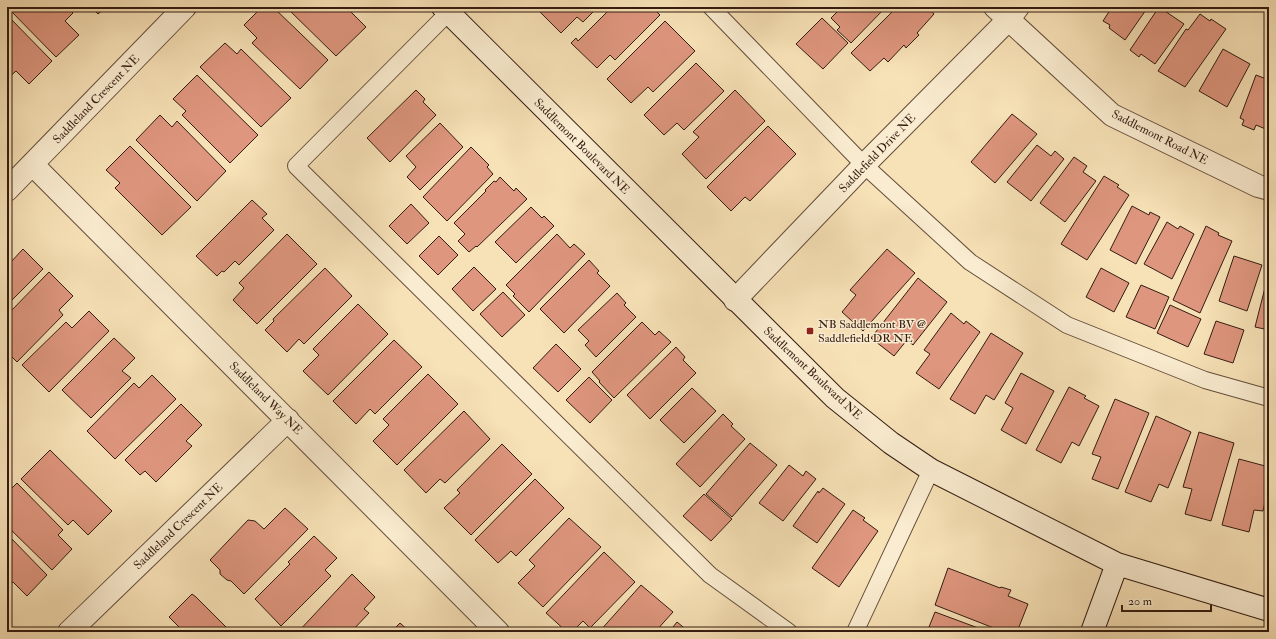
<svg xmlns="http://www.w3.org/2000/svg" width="1276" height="639" viewBox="0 0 1276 639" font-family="'IM FELL Double Pica',serif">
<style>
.building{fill:#de967e;stroke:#331c11}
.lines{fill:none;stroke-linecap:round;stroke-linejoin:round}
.lane-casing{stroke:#644d3a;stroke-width:18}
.street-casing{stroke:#644d3a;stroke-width:24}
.secondary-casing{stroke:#331c11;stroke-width:24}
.lane{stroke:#faecd0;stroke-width:16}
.street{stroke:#faecd0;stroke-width:22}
.secondary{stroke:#faecd0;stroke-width:22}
.poi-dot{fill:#8f2418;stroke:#faecd0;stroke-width:1.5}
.labels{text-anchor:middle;stroke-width:3;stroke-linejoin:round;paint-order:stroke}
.street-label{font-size:12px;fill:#331c11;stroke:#faecd0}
.poi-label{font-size:12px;fill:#331c11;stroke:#faecd0;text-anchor:start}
</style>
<rect width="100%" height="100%" fill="#f7e1b6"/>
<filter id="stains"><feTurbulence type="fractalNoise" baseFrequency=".005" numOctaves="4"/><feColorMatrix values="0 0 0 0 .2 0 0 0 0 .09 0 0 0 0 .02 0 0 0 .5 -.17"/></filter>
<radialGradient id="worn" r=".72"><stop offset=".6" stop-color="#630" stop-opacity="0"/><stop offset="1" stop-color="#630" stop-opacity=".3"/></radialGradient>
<path class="building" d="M 7,7 L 67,7 L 73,13 L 65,21 L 79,35 L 56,57 Z
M 91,7 L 106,7 L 98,14 Z
M 262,7 L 273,7 L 328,60 L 300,89 L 252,43 L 257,38 L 244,25 Z
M 286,7 L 346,7 L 366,27 L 336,56 Z
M 539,7 L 598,7 L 583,22 L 577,17 L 561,33 L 537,9 Z
M 612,7 L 652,7 L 660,15 L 615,60 L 610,55 L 597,68 L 571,43 L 576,38 L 578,41 Z
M 842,7 L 886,7 L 851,43 L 837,30 L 840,27 L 831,18 Z
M 897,7 L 928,7 L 934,14 L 917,33 L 919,35 L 906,48 L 904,45 L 888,62 L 884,58 L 870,71 L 851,53 Z
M 1112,7 L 1148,7 L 1125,40 L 1109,28 L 1110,25 L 1103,21 Z
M 1159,7 L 1184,24 L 1155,64 L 1141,54 L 1139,57 L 1130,50 Z
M 1200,14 L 1210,21 L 1211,19 L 1226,29 L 1185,87 L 1158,71 L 1186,29 L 1188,30 Z
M 7,15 L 52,61 L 29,84 L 16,71 L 7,79 Z
M 822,18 L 848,43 L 823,69 L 796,44 Z
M 665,21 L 695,51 L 653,92 L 648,87 L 631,103 L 607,79 Z
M 225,43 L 237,54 L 241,49 L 291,98 L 261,127 L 200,67 Z
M 1223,49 L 1250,64 L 1227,107 L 1199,91 Z
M 696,63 L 724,91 L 684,130 L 677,123 L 664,135 L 644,115 Z
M 197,75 L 258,135 L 230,163 L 182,115 L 186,111 L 173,99 Z
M 1256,75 L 1269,80 L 1268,130 L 1256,125 L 1254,130 L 1242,125 L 1244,120 L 1240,118 Z
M 416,90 L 425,99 L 423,102 L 436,115 L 390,162 L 367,138 Z
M 735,90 L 765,121 L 706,179 L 682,154 L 699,137 L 693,132 Z
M 1012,114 L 1037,134 L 995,183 L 971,162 Z
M 160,115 L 172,127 L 177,121 L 226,171 L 197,201 L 136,140 Z
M 440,123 L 463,147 L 420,190 L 407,177 L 416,167 L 406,156 Z
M 768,126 L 796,154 L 750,201 L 745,197 L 731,211 L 707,187 Z
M 1037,145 L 1051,156 L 1055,151 L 1064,159 L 1031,201 L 1007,182 Z
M 130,146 L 191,207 L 162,235 L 115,188 L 120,183 L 106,170 Z
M 471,147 L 489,165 L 487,167 L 493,174 L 447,221 L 423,197 Z
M 1074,157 L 1087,166 L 1083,172 L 1096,181 L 1065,222 L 1040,203 Z
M 1104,176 L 1119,185 L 1117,187 L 1129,195 L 1087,260 L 1061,244 Z
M 500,177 L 514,191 L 516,188 L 527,199 L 477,247 L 476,246 L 469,252 L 458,241 L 465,234 L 454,223 L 486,191 L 485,190 L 494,181 L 496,182 Z
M 252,200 L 267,214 L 262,218 L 274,230 L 239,265 L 235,261 L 224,272 L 222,271 L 217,276 L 196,256 Z
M 411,204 L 429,223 L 407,244 L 389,226 Z
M 1132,206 L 1149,215 L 1150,212 L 1160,217 L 1136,264 L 1110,250 Z
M 531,207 L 542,218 L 544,216 L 554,226 L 516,263 L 495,242 Z
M 1167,222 L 1178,229 L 1180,226 L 1194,234 L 1172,279 L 1144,264 Z
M 1206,226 L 1219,233 L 1218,235 L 1232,241 L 1200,313 L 1173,300 Z
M 287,234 L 317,264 L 257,324 L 233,300 L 244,288 L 239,283 Z
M 557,234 L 570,248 L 574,244 L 585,254 L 529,312 L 513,296 L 515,294 L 506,285 Z
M 439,236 L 458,255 L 438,275 L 419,256 Z
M 23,249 L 43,269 L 7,305 L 7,260 L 10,263 Z
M 887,249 L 915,273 L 863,331 L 842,312 L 856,295 L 850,290 Z
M 1234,256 L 1262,265 L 1247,311 L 1219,301 Z
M 589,260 L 599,271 L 597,273 L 610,286 L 564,333 L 540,309 Z
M 474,267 L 496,289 L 473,311 L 452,289 Z
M 325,268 L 352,296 L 304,344 L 299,339 L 287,352 L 265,330 L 274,321 L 273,319 Z
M 1101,268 L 1129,283 L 1114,312 L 1086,297 Z
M 49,272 L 73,296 L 59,310 L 63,315 L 17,362 L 7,352 L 7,315 Z
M 1269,272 L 1269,330 L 1255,327 Z
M 918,278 L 947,302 L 913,345 L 907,340 L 894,356 L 871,338 Z
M 1141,285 L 1169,297 L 1155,329 L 1126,317 Z
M 503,292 L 525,315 L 502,337 L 480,314 Z
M 617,293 L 626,303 L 624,305 L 636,317 L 596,357 L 585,345 L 589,341 L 578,330 Z
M 358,304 L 388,334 L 328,395 L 303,371 L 319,355 L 313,349 Z
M 1170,305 L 1201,319 L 1188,347 L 1157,333 Z
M 89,311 L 109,331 L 49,392 L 22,365 L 66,322 L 72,328 Z
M 951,313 L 964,324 L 966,321 L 980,332 L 939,389 L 916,373 L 930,354 L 924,350 Z
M 1216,321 L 1244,330 L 1233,363 L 1204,354 Z
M 642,322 L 655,335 L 659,331 L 671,342 L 614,398 L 599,382 L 600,381 L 592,372 Z
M 991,333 L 1023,353 L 994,400 L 986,395 L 975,414 L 950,399 Z
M 114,338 L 135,358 L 122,371 L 131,378 L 91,418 L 62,390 Z
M 394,340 L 422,367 L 375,414 L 370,409 L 356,424 L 333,401 Z
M 556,344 L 581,369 L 558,392 L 533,368 Z
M 676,347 L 685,357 L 683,360 L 696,373 L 650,419 L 627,395 Z
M 1021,373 L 1054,391 L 1026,444 L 1001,430 L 1013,408 L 1005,403 Z
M 428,374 L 458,404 L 397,465 L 373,441 L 389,425 L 383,419 Z
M 152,375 L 176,399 L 115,459 L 87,431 L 134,383 L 139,388 Z
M 589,377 L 612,400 L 590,423 L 566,400 Z
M 1069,387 L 1086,396 L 1084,398 L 1099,406 L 1079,446 L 1072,442 L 1061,463 L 1036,450 Z
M 692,388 L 716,411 L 684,443 L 660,420 Z
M 1115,399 L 1149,413 L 1118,489 L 1092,479 L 1101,457 L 1092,454 Z
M 181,404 L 202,425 L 186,441 L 192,446 L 156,482 L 145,471 L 140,475 L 125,460 Z
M 464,411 L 490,439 L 445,483 L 440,479 L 426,493 L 404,470 Z
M 723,414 L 733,424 L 731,426 L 745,439 L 700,487 L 676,464 Z
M 1156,416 L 1191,432 L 1168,488 L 1159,484 L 1151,502 L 1125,492 Z
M 1199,432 L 1234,443 L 1211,521 L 1185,514 L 1192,489 L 1183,487 Z
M 750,443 L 777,465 L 732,517 L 706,494 Z
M 502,444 L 532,474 L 471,535 L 444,508 L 460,493 L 457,490 Z
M 50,450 L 112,511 L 88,535 L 73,520 L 68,525 L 21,479 Z
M 1239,459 L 1269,467 L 1269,485 L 1263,511 L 1254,510 L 1249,532 L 1222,525 Z
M 789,465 L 803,476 L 806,471 L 816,479 L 783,521 L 759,503 Z
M 535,479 L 564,508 L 516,556 L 511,551 L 498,563 L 475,540 Z
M 17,483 L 63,530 L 58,535 L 72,549 L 52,570 L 7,526 L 7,493 Z
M 823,488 L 845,504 L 817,543 L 793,526 L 818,491 L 819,493 Z
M 704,494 L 732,519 L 711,541 L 683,516 Z
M 285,508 L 308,529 L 244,594 L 231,581 L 227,580 L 220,574 L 220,570 L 210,560 L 248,520 L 255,521 L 264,529 Z
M 853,510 L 865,518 L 863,520 L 878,531 L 839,587 L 812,568 Z
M 569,518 L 601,547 L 543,607 L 518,583 L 535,566 L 529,560 Z
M 7,534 L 47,575 L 27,596 L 13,582 L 7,587 Z
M 314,536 L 337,558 L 325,570 L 331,576 L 281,626 L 255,599 L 290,564 L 288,562 Z
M 604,552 L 635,582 L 590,628 L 583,621 L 572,632 L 567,632 L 546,613 Z
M 948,568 L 1000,588 L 1001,587 L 1011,590 L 1008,596 L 1028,604 L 1017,632 L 1004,632 L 935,605 Z
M 352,574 L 375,597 L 364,609 L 369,613 L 351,632 L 298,632 Z
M 641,585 L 673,612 L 655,632 L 599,632 Z
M 192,594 L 196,597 L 231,632 L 180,632 L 182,630 L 169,617 Z
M 7,605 L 12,610 L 7,615 Z
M 935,612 L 989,632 L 927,632 Z
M 677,622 L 688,631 L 690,629 L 694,632 L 669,632 Z
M 400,623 L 410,632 L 391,632 Z"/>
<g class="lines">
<g class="lane-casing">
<path id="lane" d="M 711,7 L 864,165 L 970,262 L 1067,325 L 1205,380 L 1269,398
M 449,12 L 296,166 L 710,575 L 789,632
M 855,632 L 931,470"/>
</g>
<g class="street-casing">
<path id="street" d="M 995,7 L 1112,115 L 1258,186 L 1269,189
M 33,165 L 498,632
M 7,190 L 185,7
M 735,300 L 864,165 L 1008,20 L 1018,7
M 69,632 L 288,420"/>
</g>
<g class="secondary-casing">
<path id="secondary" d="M 443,7 L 835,398 L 891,443 L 931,470 L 1117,564 L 1269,610
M 1092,632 L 1117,564"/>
</g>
<use href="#lane" class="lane"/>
<use href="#street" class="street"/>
<use href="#secondary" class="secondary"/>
</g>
<rect class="poi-dot" x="806" y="327" width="8" height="8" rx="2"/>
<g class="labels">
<g class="street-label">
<text transform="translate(96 99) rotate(-46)" y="4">Saddleland Crescent NE</text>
<text transform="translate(1160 137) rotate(27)" y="4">Saddlemont Road NE</text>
<text transform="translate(582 146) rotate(45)" y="4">Saddlemont Boulevard NE</text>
<text transform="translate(877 153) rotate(-46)" y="4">Saddlefield Drive NE</text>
<text transform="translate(813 373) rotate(43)" y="4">Saddlemont Boulevard NE</text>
<text transform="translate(266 398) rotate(45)" y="4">Saddleland Way NE</text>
<text transform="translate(178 526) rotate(-44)" y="4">Saddleland Crescent NE</text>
</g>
<g class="poi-label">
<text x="818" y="328">NB Saddlemont BV @<tspan x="818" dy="14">Saddlefield DR NE</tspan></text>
</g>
</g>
<rect width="1276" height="639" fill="none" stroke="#f7e1b6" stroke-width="24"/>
<rect x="8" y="8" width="1260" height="623" fill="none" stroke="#331c11" stroke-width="2"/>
<rect x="12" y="12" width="1252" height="615" fill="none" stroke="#331c11"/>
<path d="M1122 605v6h89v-6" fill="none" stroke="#331c11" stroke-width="2"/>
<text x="1128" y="605" font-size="12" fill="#331c11" stroke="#faecd0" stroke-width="3" paint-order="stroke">20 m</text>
<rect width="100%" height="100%" filter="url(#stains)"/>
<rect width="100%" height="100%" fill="url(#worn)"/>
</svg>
